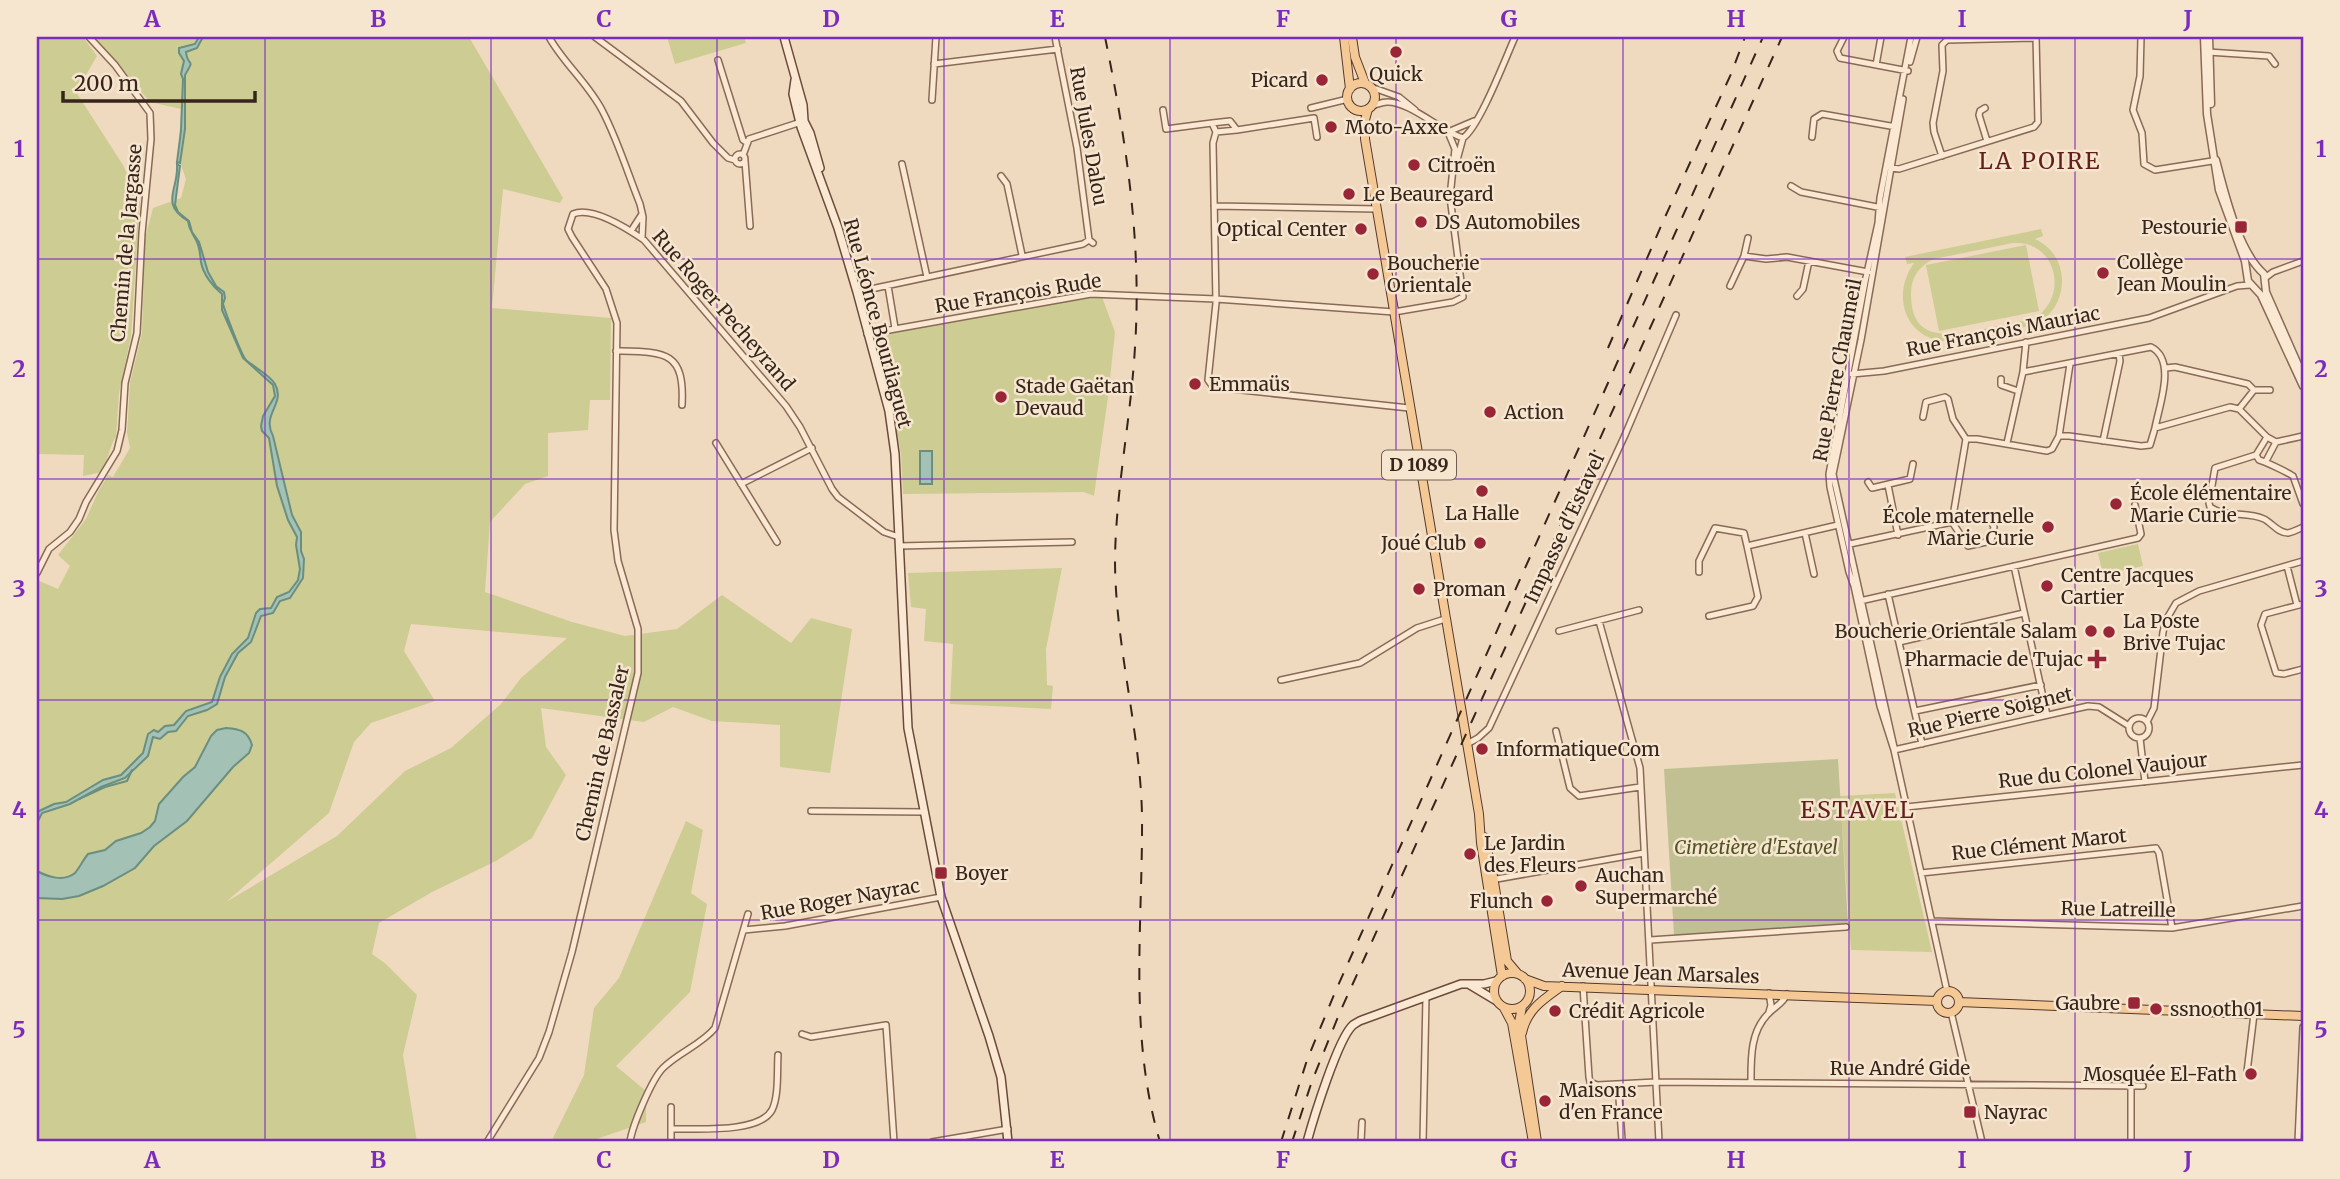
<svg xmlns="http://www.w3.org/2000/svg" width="2340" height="1179" viewBox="0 0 2340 1179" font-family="Merriweather,serif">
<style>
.green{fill:#cdcc93;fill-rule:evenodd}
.cemetery{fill:#c1c093}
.water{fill:#a3c1b4;stroke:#6a8f80;stroke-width:2}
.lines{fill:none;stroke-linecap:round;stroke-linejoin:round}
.stream{stroke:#6a8f80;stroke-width:2}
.minor-casing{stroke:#886a57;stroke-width:8}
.tertiary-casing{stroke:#886a57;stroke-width:9}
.secondary-casing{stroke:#6a4b3b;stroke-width:10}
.primary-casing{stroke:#55392c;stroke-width:10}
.minor{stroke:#fae8d3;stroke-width:5}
.tertiary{stroke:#fae8d3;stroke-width:6}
.secondary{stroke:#fae8d3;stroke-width:7}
.primary{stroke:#f4c996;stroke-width:8}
.rail{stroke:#37251c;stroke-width:2;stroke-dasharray:12 12;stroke-linecap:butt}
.grid{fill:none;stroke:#7b2cbf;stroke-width:2;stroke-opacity:0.55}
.poi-dot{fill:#992637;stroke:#f6e5cf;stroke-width:2.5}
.labels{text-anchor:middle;stroke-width:5;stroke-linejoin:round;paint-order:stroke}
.shield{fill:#f6e5cf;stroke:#705f52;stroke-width:2}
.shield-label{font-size:18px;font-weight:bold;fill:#37251c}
.poi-label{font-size:19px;fill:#37251c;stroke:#f6e5cf;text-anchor:start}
.street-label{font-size:19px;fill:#37251c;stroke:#f6e5cf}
.park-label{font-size:19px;font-style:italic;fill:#4f5422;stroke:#f6e5cf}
.quarter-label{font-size:23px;letter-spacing:2px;fill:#651f1a;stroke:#f6e5cf}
.neatline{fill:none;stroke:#7b2cbf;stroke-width:2.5}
.grid-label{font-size:23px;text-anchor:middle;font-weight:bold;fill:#7b2cbf}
</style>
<rect width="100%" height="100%" fill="#efdabf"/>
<path class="green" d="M 37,37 L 83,37 L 97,56 L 76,92 L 123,165 L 140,202 L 131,336 L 119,393 L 116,437 C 110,444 108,461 102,472 L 83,476 L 84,455 L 37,454 Z
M 94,37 L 469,37 L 563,198 L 560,203 L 503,189 L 492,308 L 611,318 L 610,400 L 590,400 L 588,430 L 548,433 L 548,476 L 525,484 L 490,522 L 485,592 L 572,622 L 625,636 L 677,629 L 722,595 L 791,643 L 811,618 L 852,629 L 830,773 L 780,767 L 780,725 L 712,721 L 673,707 L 644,722 L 541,708 L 546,747 L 566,775 L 532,838 L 496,861 L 432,892 L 379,923 L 372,954 L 386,964 L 417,995 L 403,1055 L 417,1142 L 37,1142 L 37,580 L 58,589 L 70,566 L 58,555 L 86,519 L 98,492 L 108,475 L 113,477 L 130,448 L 127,433 L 130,383 L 142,333 L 145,238 L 153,208 L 181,198 L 186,179 L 178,157 L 181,109 L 150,102 ZM 411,624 L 567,638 L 521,678 L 501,704 L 451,748 L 405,771 L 337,836 L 226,902 L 329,813 L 354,742 L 371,723 L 435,701 L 404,651 Z
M 667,37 L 744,37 L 746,43 L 675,64 Z
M 2041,229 L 2043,236 L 2035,239 C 2072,256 2070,307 2035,325 L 1953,341 C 1908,344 1889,298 1914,263 L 1907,264 L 1905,257 ZM 2013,243 C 2057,240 2070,298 2033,319 C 2017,322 2000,325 1984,329 C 1950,335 1911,344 1911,294 C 1911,277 1919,266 1934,259 Z
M 2026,245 L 2039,311 L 1939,331 L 1926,265 Z
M 1102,297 L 1115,332 L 1108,397 L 1094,496 L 1084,492 L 903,494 L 901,454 L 892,408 C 899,393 889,383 883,371 C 879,363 878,351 875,342 L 878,341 L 881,335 L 1088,298 Z
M 2138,544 L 2143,566 L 2103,575 L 2098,553 Z
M 1062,568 L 1046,649 L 1047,685 L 1053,686 L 1051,709 L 950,704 L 953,644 L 924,641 L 926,609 L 911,607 L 908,573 Z
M 1895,793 L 1932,952 L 1851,950 L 1840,796 Z
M 686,821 L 703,830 L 691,893 L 707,904 L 690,992 L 616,1066 L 646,1091 L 646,1122 L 588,1142 L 551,1142 L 584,1075 L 594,1008 L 619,978 Z"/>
<path class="cemetery" d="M 1838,759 L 1848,924 L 1674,935 L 1664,769 Z"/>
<path class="water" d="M 199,37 L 203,37 L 197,48 L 186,52 C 188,69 196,56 185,75 L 185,129 L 180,163 L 177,162 L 181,131 L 183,79 L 181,74 L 184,61 L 179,53 L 179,48 L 195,44 Z
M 177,164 L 180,166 L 175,205 L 178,212 L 189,221 L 192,232 L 199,242 L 208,272 L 216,286 L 224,292 L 225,298 L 223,304 C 226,314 241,354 246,360 C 255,368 269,374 275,384 C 286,404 261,414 273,436 L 292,515 L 301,532 L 301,551 L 304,559 L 303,578 L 290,598 L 280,601 L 273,613 L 261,616 L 251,642 L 238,653 L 225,677 L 217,704 L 207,710 L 188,716 L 176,731 L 168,732 L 160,739 L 153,737 L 148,756 L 125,778 L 101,787 L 70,804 L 42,813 L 37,823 L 37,812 L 54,804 L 66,802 L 103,780 L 121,775 L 143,753 L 148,734 L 154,730 L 158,732 L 165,726 L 174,725 L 186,711 L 212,702 L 220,677 L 232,654 L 248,638 L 256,613 L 260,609 L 271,608 L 277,597 L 289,592 L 298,580 L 300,569 L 296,545 L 297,537 L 288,520 L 277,486 L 269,438 L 262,431 L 261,426 L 263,416 L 275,396 L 273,385 L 243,358 L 222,310 L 222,294 C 213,287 203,274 201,262 C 200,255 200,247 196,240 C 192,232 189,230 188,221 C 159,203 179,190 177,164 Z
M 920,451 L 932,451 L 932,484 L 920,484 Z
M 226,728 C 240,729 248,731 252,745 L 249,753 L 233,767 L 187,821 L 154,846 L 135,868 L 103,886 L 79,896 L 62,899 L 37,898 L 37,871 C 48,877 64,882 75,873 C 80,867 83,860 88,854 L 105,850 L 116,841 L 141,833 L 150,827 L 155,821 L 159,804 L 183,777 L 195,767 L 211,736 L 217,730 Z"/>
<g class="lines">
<path class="stream" d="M 79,799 L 105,787 L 127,781 L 132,770"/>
<g class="minor-casing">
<path id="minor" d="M 549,37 C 564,64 589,84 603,112 C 618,141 628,174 640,204 L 643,217 L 642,238
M 595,37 L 681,101 L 713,143 L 728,158 L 735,160
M 1055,37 L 1077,148 L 1089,240
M 1844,37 L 1837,51 L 1840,58 L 1908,71
M 1911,37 L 1880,198 L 1878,223 L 1865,282 L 1829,474 L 1830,487 L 1849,572 L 1854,586 L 1880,706 L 1894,750 L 1947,991
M 2141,37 L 2140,76 L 2133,110 L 2142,133 L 2144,164 L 2155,170 L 2212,161
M 2208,52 L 2269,56 L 2275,64
M 718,60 L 743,140 L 746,142
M 1910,62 L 1917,37
M 934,64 L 1058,49
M 1876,65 L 1881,37
M 1371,87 L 1399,97 L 1415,110
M 932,100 L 936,37
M 1371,106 C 1376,105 1382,102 1387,102 C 1409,101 1441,131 1463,138 C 1479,128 1506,57 1515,37
M 1311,108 L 1348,99
M 1985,108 L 1980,111 L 1979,115 L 1987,141
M 1163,110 L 1166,129 L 1212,123
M 1237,130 L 1314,118 L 1317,137
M 1216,132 L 1237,130 L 1230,121 L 1212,123 L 1216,132 L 1213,143 L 1216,303 L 1208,380 L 1213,387 L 1409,408
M 1448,132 L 1474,121
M 1812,137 L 1814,119 L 1822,114 L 1896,127
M735 159a5 5 0 1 1 10 0a5 5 0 1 1-10 0Z
M 743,155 L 749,139 L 801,122
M 1942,156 L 1934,132 L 1933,123 L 1943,71 L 1942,45 L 1947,40 L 2036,38
M 1457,160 L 1463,138
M 745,161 L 750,226
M 902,164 L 927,277
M 1887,167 L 1899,169 L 2034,127 L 2038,122 L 2036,37
M 1001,176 L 1007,184 L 1022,255
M 1791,186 L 1801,192 L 1882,208
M 1214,206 L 1377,209
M 631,231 L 642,214
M 1744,256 L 1748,238
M 2265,278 L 2273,272 L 2303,261
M 888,286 L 895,328
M 1730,286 L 1744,256 L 1766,259 L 1787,257 L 1868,272
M 857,292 L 1083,244 L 1089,240 L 1093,243
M 1797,296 L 1803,289 L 1809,261
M 867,334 L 1091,294 L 1216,299 L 1394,312 L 1453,302 L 1463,297 L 1450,197 L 1455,149 L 1448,132
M 616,351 C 664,352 685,350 682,405
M 2166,368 L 2175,367 L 2248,384 L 2254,390 L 2270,390
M 2023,372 L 2151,347 C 2177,360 2159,406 2155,428
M 1852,374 L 1884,371 L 2149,318 L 2237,286 L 2250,285
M 2001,379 L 2001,385 L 2018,391
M 2239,409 L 2254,390
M 1923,417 L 1926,402 L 1945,397 L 1948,399 L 1953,419 L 1966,439
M 2059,436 L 2070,364
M 2103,441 L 2120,361 L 2119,354
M 716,443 L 777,542
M 2007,443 L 2023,372 L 2026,342
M 2256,455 L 2267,437
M 2266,461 L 2276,442
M 1868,482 L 1872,488 L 1910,479 L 1913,464
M 741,484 L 812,448
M 1888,485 L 1898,535
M 2303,504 L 2293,476 C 2287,472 2264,461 2259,460 L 2256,455 L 2215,468 L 2209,503 L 2210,507 C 2226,518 2247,511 2264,519 C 2272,523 2278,533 2288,533 C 2293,532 2299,529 2303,527
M 1989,517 L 1994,527 L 1991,541 L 1968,546 L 1952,522 L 1966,439 L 1977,439 L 2047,451 L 2052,449 L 2059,436 L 2069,436 L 2141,446 L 2150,445 L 2155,428 L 2230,407 L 2239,409 L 2267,437 L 2276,442 L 2303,436
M 1805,533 L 1814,574
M 1850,544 L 1952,522
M 899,546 L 1072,542
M 2014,566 L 2047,715
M 2287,566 L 2297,605
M 1699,572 L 1699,561 L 1715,528 L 1744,533 L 1747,546
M 37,573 L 49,549 L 70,532 L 79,519 L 86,502 L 117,451 L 122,430 L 125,383 L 137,333 L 142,233 L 151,139 L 150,113 L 115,65 L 89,37
M 1888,594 L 1922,744
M 1860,601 L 2138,538 L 2141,534 L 2135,505
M 2303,604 L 2265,614 L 2261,625 L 2276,673 L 2284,674 L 2303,669
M 1709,616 L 1753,606 L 1758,597 L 1747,546 L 1838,525
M 1599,621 L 1640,768 L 1659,1142
M 1559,631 L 1639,610
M 1899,642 L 2024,613
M 1281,680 L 1360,663 L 1417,628 L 1445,619
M 1915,711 L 2041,685
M2129 728a10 10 0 1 1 20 0a10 10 0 1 1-20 0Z
M 2147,722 L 2154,708 L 2163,632 L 2166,620 L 2176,603 L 2199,591 L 2303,561
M 1556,731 L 1570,788 L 1579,796 L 1640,787
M 2140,738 L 2145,782
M 1467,744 L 1478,738 L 1489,728 L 1625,435 L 1676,315
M 1894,747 L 1833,474 L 1861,340 L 1903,99
M 1894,750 L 2088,706 L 2099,707 L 2129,726
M 1906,807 L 2303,765
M 811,811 L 924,812
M 1921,873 L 2156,848 L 2159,853 L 2172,928
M 1491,880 L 1644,853
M 1932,921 L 2172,928 L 2303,906
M 744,930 L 785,926 L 941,897
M 1650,940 L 1846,927
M 1583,986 L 1589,1077 L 1590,1082 L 1597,1085 L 1656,1082 L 2143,1086
M 1769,993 L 1771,1005 L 1769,1012
M 1951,1012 L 1982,1142
M 802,1034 L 811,1037 L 886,1025 L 894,1142
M 2247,1072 L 2254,1014
M 1751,1083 C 1751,1059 1750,1032 1768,1014 C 1775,1006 1783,1004 1787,994
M 1618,1084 L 1622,1140
M 2131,1086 L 2131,1142
M 671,1107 L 671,1142
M 671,1129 C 695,1128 759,1134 772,1110 C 779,1096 777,1071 778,1055
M 487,1142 L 539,1058 L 549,1032 L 572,952 L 638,673 L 638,629 L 618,561 L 614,530 L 617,323 L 606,289 L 572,237 L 568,229 L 573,214 C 592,206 628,229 644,240 L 786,406 L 800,427 L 832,489 L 838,497 L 884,532 L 899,537
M 630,1142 C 632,1126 652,1079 663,1068 C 679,1052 701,1045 715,1028 L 748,914
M 932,1142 L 1008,1129
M 1361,1142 L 1362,1122
M 1423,1142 L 1426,997
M 2298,1142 L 2303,1027"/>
</g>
<g class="tertiary-casing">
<path id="tertiary" d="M 2204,37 L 2207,114 L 2219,190 L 2245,261 L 2248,281 L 2261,295 L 2303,386
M 2209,37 L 2211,104
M 2216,160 C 2225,194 2238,251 2264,274 L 2266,292 L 2303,376"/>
</g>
<g class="secondary-casing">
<path id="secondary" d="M 784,37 L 803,105 L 804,121 L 810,133 L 820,168
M 795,80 L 793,94 L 801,127 L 838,228 L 857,292 L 889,411 L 895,454 L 908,728 L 941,897 L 989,1036 L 1001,1077 L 1008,1142
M 1470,985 L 1495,1000
M 1307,1142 C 1313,1120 1338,1038 1353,1025 C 1356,1023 1359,1021 1362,1020 L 1461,984 L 1484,984 L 1496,981"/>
</g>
<g class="primary-casing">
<path id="primary" d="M 1344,37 L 1350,89
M 1352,37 L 1355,57 L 1365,83
M1347 97a14 14 0 1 1 28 0a14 14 0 1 1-28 0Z
M 1368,109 L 1365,120 L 1365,139 L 1479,814 L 1481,843 L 1502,976
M 1484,837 L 1492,870 L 1507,961 L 1518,974
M1494 991a18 18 0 1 1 36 0a18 18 0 1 1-36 0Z
M 1525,979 L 1544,986 L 1937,1001
M1937 1002a11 11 0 1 1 22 0a11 11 0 1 1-22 0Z
M 1959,1002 L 2303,1016
M 1522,1007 L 1519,1022 L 1537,1142
M 1504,1008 L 1512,1023 L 1533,1142
M 1522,1033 C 1527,1009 1544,999 1562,986"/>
</g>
<use href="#minor" class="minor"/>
<use href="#tertiary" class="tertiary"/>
<use href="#secondary" class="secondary"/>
<use href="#primary" class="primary"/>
<path class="rail" d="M 1105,37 C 1126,140 1142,242 1135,347 C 1131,418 1116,488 1115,559 C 1115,645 1140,729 1142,814 C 1143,925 1128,1035 1160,1142
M 1608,348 L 1665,217 L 1731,74 L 1745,37
M 1281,1142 L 1307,1060 L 1336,990 L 1763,37
M 1292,1142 L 1312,1081 L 1340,1012 L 1782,37"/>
</g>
<path class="grid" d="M 265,37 L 265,1142M 491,37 L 491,1142M 717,37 L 717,1142M 944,37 L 944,1142M 1170,37 L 1170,1142M 1396,37 L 1396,1142M 1623,37 L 1623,1142M 1849,37 L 1849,1142M 2075,37 L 2075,1142M 37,259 L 2303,259M 37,479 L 2303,479M 37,700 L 2303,700M 37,920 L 2303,920"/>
<g class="poi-dot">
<circle cx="1396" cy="52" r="7"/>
<circle cx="1322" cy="80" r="7"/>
<circle cx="1331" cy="127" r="7"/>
<circle cx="1414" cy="165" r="7"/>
<circle cx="1349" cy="194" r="7"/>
<circle cx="1421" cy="222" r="7"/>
<rect x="2234" y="220" width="14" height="14" rx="3.5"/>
<circle cx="1361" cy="229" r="7"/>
<circle cx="2103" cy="273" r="7"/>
<circle cx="1373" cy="274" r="7"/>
<circle cx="1195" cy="384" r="7"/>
<circle cx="1001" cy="397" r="7"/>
<circle cx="1490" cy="412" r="7"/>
<circle cx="1482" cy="491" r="7"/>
<circle cx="2116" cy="504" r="7"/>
<circle cx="2048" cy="527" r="7"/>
<circle cx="1480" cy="543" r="7"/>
<circle cx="2047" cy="586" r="7"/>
<circle cx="1419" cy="589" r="7"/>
<circle cx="2091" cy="631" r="7"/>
<circle cx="2109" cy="632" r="7"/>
<path d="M2093.5 648.5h7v7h7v7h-7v7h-7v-7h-7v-7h7z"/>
<circle cx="1482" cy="749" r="7"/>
<circle cx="1470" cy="854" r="7"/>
<rect x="934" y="866" width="14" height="14" rx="3.5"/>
<circle cx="1581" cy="886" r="7"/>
<circle cx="1547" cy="901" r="7"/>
<rect x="2127" y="996" width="14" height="14" rx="3.5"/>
<circle cx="2156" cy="1009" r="7"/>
<circle cx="1555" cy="1011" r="7"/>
<circle cx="2251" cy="1074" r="7"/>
<circle cx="1545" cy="1101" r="7"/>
<rect x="1963" y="1105" width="14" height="14" rx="3.5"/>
</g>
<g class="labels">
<rect class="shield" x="1382" y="450.5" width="74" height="29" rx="5"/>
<g class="shield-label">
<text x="1419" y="471">D 1089</text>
</g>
<g class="poi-label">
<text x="1396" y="81" text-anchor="middle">Quick</text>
<text x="1308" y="87" text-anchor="end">Picard</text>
<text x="1345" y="134">Moto-Axxe</text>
<text x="1428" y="172">Citroën</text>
<text x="1363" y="201">Le Beauregard</text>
<text x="1435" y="229">DS Automobiles</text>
<text x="2227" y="234" text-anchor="end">Pestourie</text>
<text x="1347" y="236" text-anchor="end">Optical Center</text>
<text x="2117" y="269">Collège<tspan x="2117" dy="22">Jean Moulin</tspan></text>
<text x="1387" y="270">Boucherie<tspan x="1387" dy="22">Orientale</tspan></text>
<text x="1209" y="391">Emmaüs</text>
<text x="1015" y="393">Stade Gaëtan<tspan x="1015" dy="22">Devaud</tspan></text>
<text x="1504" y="419">Action</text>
<text x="2130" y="500">École élémentaire<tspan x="2130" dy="22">Marie Curie</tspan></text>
<text x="1482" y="520" text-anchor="middle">La Halle</text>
<text x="2034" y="523" text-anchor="end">École maternelle<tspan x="2034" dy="22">Marie Curie</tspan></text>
<text x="1466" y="550" text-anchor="end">Joué Club</text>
<text x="2061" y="582">Centre Jacques<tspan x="2061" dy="22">Cartier</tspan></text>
<text x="1433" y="596">Proman</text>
<text x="2123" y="628">La Poste<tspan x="2123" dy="22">Brive Tujac</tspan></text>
<text x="2077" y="638" text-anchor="end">Boucherie Orientale Salam</text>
<text x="2083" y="666" text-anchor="end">Pharmacie de Tujac</text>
<text x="1496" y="756">InformatiqueCom</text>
<text x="1484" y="850">Le Jardin<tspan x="1484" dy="22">des Fleurs</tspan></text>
<text x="955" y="880">Boyer</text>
<text x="1595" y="882">Auchan<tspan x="1595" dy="22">Supermarché</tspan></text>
<text x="1533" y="908" text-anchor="end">Flunch</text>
<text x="2120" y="1010" text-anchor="end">Gaubre</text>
<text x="2170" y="1016">ssnooth01</text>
<text x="1569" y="1018">Crédit Agricole</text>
<text x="2237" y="1081" text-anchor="end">Mosquée El-Fath</text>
<text x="1559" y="1097">Maisons<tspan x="1559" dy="22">d'en France</tspan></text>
<text x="1984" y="1119">Nayrac</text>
</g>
<g class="street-label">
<text transform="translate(1089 136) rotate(80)" y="7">Rue Jules Dalou</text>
<text transform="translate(126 243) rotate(-85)" y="7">Chemin de la Jargasse</text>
<text transform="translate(1018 293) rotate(-9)" y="7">Rue François Rude</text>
<text transform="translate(724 310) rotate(49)" y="7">Rue Roger Pecheyrand</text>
<text transform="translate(878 323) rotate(75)" y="7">Rue Léonce Bourliaguet</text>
<text transform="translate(2003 331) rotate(-11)" y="7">Rue François Mauriac</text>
<text transform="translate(1837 370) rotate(-79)" y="7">Rue Pierre Chaumeil</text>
<text transform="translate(1564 528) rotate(-65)" y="7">Impasse d'Estavel</text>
<text transform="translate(1990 712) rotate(-13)" y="7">Rue Pierre Soignet</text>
<text transform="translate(602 753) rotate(-77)" y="7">Chemin de Bassaler</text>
<text transform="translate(2103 770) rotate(-6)" y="7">Rue du Colonel Vaujour</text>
<text transform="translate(2039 844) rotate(-6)" y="7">Rue Clément Marot</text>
<text transform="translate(840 899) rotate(-10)" y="7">Rue Roger Nayrac</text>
<text transform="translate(2118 909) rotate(1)" y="7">Rue Latreille</text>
<text transform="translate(1661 973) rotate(2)" y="7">Avenue Jean Marsales</text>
<text x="1900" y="1075">Rue André Gide</text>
</g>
<g class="park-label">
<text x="1756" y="854">Cimetière d'Estavel</text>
</g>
<g class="quarter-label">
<text x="2040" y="169">LA POIRE</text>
<text x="1858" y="818">ESTAVEL</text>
</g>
</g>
<rect width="2340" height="1179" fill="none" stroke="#f6e5cf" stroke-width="77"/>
<path d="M63 91v10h192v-10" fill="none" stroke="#37251c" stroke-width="3.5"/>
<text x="74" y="91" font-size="21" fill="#37251c" stroke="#f6e5cf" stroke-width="5" paint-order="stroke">200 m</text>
<rect x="38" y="38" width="2264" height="1102" class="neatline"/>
<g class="grid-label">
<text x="152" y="27">A</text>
<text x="378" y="27">B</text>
<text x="604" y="27">C</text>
<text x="831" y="27">D</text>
<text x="1057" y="27">E</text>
<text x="1283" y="27">F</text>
<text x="1509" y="27">G</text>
<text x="1736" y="27">H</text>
<text x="1962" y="27">I</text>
<text x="2188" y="27">J</text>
<text x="19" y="157">1</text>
<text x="2321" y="157">1</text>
<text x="19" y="377">2</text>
<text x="2321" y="377">2</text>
<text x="19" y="597">3</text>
<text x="2321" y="597">3</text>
<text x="19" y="818">4</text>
<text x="2321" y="818">4</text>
<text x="19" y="1038">5</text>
<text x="2321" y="1038">5</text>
<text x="152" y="1168">A</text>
<text x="378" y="1168">B</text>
<text x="604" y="1168">C</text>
<text x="831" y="1168">D</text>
<text x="1057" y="1168">E</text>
<text x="1283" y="1168">F</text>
<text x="1509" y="1168">G</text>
<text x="1736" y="1168">H</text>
<text x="1962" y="1168">I</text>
<text x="2188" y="1168">J</text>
</g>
</svg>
